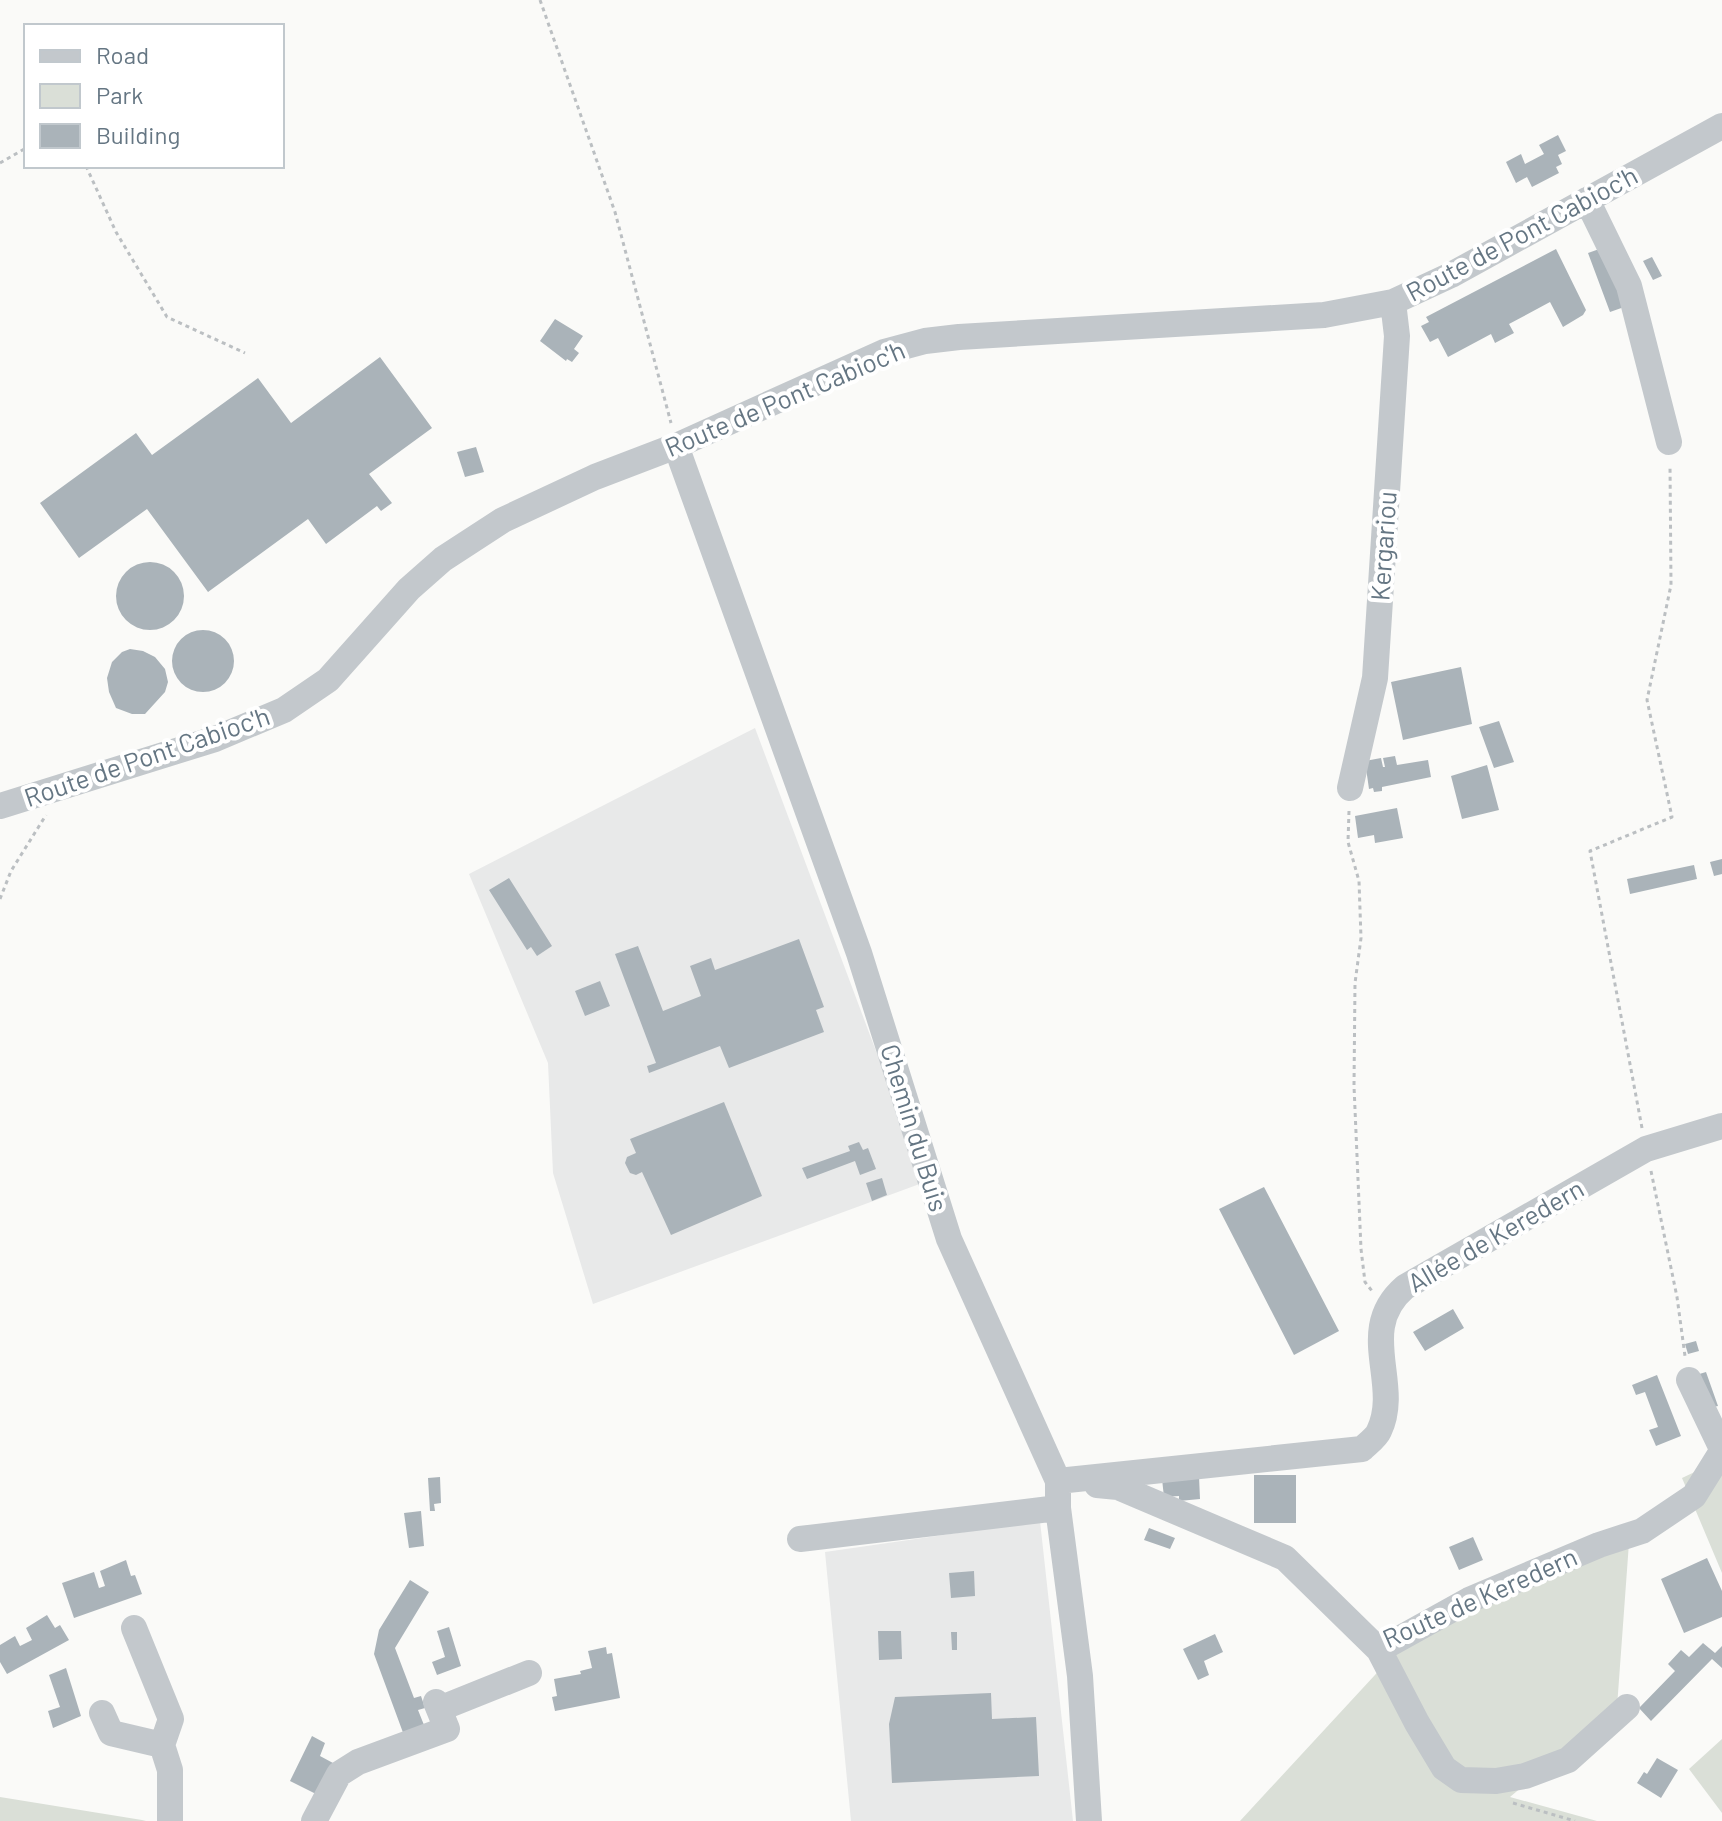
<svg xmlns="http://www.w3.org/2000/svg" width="1722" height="1821" viewBox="0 0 1722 1821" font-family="Barlow,sans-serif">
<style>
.built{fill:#e8e9e9}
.green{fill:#dadfd7}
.building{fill:#aab3b9}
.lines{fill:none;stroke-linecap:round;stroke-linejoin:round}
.path{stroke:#bbbfc2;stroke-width:3;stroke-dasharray:4 4;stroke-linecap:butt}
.minor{stroke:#c3c8cc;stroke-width:26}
.labels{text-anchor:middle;stroke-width:8;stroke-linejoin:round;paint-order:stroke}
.street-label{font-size:26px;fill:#657683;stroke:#fff}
</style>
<rect width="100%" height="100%" fill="#fafaf8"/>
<path class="built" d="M 755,728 L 925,1182 L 593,1304 L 553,1173 L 548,1063 L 469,874 Z
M 1040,1521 L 1073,1821 L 851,1821 L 825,1552 Z"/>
<path class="green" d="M 1722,1459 L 1722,1573 L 1682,1478 Z
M 1630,1529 L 1617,1707 L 1510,1797 L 1597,1821 L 1240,1821 L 1435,1610 Z
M 1722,1739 L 1722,1813 L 1689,1769 Z
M 0,1797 L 142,1820 L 146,1821 L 0,1821 Z"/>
<path class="building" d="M 1558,135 L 1566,151 L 1558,155 L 1562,164 L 1556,167 L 1559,173 L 1532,187 L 1527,177 L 1516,183 L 1506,162 L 1521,154 L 1525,164 L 1544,154 L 1539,145 Z
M 1605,247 L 1627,306 L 1610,312 L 1588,253 Z
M 1556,249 L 1586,310 L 1583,315 L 1563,327 L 1550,302 L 1509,324 L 1514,333 L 1495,343 L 1491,334 L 1448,357 L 1438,338 L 1430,342 L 1421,326 L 1429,322 L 1426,317 Z
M 1652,257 L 1662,276 L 1653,280 L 1643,261 Z
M 555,319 L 583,336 L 574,349 L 579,353 L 572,362 L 567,359 L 566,361 L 540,341 Z
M 380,357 L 432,428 L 369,474 L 392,503 L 381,511 L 377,506 L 326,544 L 308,519 L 208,592 L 147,509 L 79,558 L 40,503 L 136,433 L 152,455 L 258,378 L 291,423 Z
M 476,447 L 484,472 L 465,477 L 457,452 Z
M116 596a34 34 0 1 1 68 0a34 34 0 1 1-68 0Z
M172 661a31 31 0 1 1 62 0a31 31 0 1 1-62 0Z
M 130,649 L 143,651 L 155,657 L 165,669 L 168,682 L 165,692 L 145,714 L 132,714 L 116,708 L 109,692 L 107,678 L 112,662 L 122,652 Z
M 1461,667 L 1472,724 L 1403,740 L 1391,682 Z
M 1499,721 L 1514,762 L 1494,768 L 1479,727 Z
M 1395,756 L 1397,765 L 1428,760 L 1431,777 L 1382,787 L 1382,791 L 1374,792 L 1373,788 L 1369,789 L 1365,761 L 1381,758 L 1383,767 L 1385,767 L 1383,758 Z
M 1487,765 L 1499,810 L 1462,819 L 1451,776 Z
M 1397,808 L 1403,838 L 1375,843 L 1374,835 L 1358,838 L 1355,816 Z
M 1722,859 L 1722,874 L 1714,876 L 1710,862 Z
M 1694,865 L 1697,879 L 1630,894 L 1627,879 Z
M 509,878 L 552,946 L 537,956 L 531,947 L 527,950 L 489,890 Z
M 799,939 L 824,1007 L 816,1010 L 824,1032 L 729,1068 L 720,1046 L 649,1073 L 647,1066 L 656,1063 L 615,954 L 638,946 L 663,1011 L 701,996 L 690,966 L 711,958 L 715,970 Z
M 600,981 L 610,1006 L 585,1016 L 575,991 Z
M 724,1102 L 762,1196 L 671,1235 L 642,1172 L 636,1175 L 630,1173 L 625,1163 L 627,1157 L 636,1153 L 630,1139 Z
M 859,1142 L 863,1150 L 868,1148 L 876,1169 L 860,1175 L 855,1161 L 807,1179 L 802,1168 L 850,1151 L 848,1146 Z
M 882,1178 L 887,1195 L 872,1201 L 866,1183 Z
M 1264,1187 L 1339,1331 L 1294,1355 L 1219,1209 Z
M 1453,1309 L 1464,1328 L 1425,1351 L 1413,1332 Z
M 1696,1341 L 1699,1351 L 1688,1354 L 1685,1344 Z
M 1706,1372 L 1718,1406 L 1708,1408 L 1696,1375 Z
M 1657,1375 L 1681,1436 L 1656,1446 L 1649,1430 L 1658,1427 L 1645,1392 L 1636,1395 L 1632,1385 Z
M 1254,1475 L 1296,1475 L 1296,1523 L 1254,1523 Z
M 1199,1476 L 1200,1499 L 1179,1501 L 1179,1496 L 1164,1497 L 1162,1479 Z
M 440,1477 L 441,1503 L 434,1504 L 435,1511 L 430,1511 L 428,1478 Z
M 421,1511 L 424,1546 L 409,1548 L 404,1513 Z
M 1149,1528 L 1175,1538 L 1170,1549 L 1144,1540 Z
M 1473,1537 L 1483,1560 L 1459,1570 L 1449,1547 Z
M 1707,1558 L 1722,1591 L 1722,1617 L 1684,1633 L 1661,1579 Z
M 126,1560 L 131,1576 L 135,1575 L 142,1594 L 74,1618 L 62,1583 L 94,1572 L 99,1588 L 105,1586 L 100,1571 Z
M 974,1571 L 975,1596 L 951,1598 L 949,1573 Z
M 410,1580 L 429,1592 L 395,1648 L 414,1698 L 421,1696 L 425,1708 L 418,1710 L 426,1730 L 405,1738 L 374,1654 L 379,1630 Z
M 47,1615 L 55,1628 L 60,1625 L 69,1640 L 7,1674 L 0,1662 L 0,1645 L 15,1636 L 20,1646 L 32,1640 L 26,1628 Z
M 449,1627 L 461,1666 L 437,1675 L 432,1662 L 445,1657 L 437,1631 Z
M 878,1631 L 901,1631 L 902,1659 L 879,1660 Z
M 951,1632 L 957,1632 L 957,1650 L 952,1650 Z
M 1215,1634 L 1223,1652 L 1204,1661 L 1209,1675 L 1198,1680 L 1183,1649 Z
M 1703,1643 L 1715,1653 L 1722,1646 L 1722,1668 L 1712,1659 L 1651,1721 L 1639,1708 L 1675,1671 L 1668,1664 L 1681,1650 L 1689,1657 Z
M 606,1647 L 607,1654 L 612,1653 L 620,1698 L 555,1711 L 552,1697 L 557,1696 L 554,1679 L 581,1674 L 580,1671 L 592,1668 L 588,1651 Z
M 66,1668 L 81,1716 L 53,1728 L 48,1711 L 60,1707 L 49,1675 Z
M 991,1693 L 992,1719 L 1036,1717 L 1039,1776 L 892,1783 L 889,1724 L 895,1697 Z
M 312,1736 L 325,1743 L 320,1756 L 333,1763 L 316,1794 L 290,1781 Z
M 1657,1758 L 1678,1770 L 1661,1798 L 1637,1783 L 1644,1772 L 1647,1774 Z"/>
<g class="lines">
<path class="path" d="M 540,0 L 615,212 L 671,423
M 0,163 L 26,148
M 86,166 L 116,232 L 167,317 L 245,353
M 1349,811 L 1348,842 L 1359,881 L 1361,938 L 1355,983 L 1354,1086 L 1361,1249 L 1365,1282 L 1372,1291
M 0,899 L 11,871 L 46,815
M 1642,1128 L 1590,851 L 1672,817 L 1647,700 L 1671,585 L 1670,465
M 1651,1171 L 1677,1297 L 1685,1356
M 1513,1803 L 1575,1821"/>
<path class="minor" d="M 1587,200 L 1629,286 L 1669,442
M 676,446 L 859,953 L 949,1239 L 1058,1481 L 1058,1508 L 1080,1676 L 1089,1821
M 1350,788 L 1375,678 L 1397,336 L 1393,302
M 0,806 L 215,739 L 284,710 L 328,680 L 409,589 L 443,559 L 503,520 L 595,477 L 676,446 L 884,352 L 925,341 L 959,337 L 1324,315 L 1393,302 L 1451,275 L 1722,126
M 1689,1380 L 1722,1449
M 1058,1481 L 1362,1449 C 1367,1444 1376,1438 1379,1431 C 1402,1383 1355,1330 1405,1287 L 1646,1149 L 1722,1126
M 1097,1485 L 1118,1487 L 1285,1558 L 1379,1650 L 1417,1723 L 1444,1768 L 1461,1780 L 1496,1781 L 1525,1776 L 1568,1760 L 1627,1707
M 800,1539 L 1058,1508
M 134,1628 L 171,1719 L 162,1745 L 170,1770 L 170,1821
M 1379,1650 L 1469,1600 L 1599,1545 L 1642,1531 L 1694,1496 L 1722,1451
M 439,1709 L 529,1673
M 102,1713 L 111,1733 L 162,1745
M 314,1821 L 339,1774 L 358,1762 L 447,1729 L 436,1702"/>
</g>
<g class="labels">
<g class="street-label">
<text transform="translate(1522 234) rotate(-28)" y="9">Route de Pont Cabioc'h</text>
<text transform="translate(785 399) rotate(-23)" y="9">Route de Pont Cabioc'h</text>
<text transform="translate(1384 546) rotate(-86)" y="9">Kergariou</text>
<text transform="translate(147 757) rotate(-19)" y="9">Route de Pont Cabioc'h</text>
<text transform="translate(914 1128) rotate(73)" y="9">Chemin du Buis</text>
<text transform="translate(1496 1236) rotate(-30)" y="9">Allée de Keredern</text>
<text transform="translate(1480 1598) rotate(-24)" y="9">Route de Keredern</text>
</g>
</g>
<rect x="24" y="24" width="260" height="144" fill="#ffffff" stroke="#c1c8cd" stroke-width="2"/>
<rect x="40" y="50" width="40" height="12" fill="#c3c8cc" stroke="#c1c8cd" stroke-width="2"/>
<text x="96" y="64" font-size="24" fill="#657683">Road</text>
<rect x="40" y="84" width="40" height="24" fill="#dadfd7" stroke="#c1c8cd" stroke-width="2"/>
<text x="96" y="104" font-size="24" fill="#657683">Park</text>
<rect x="40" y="124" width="40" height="24" fill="#aab3b9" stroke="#c1c8cd" stroke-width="2"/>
<text x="96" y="144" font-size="24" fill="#657683">Building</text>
</svg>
